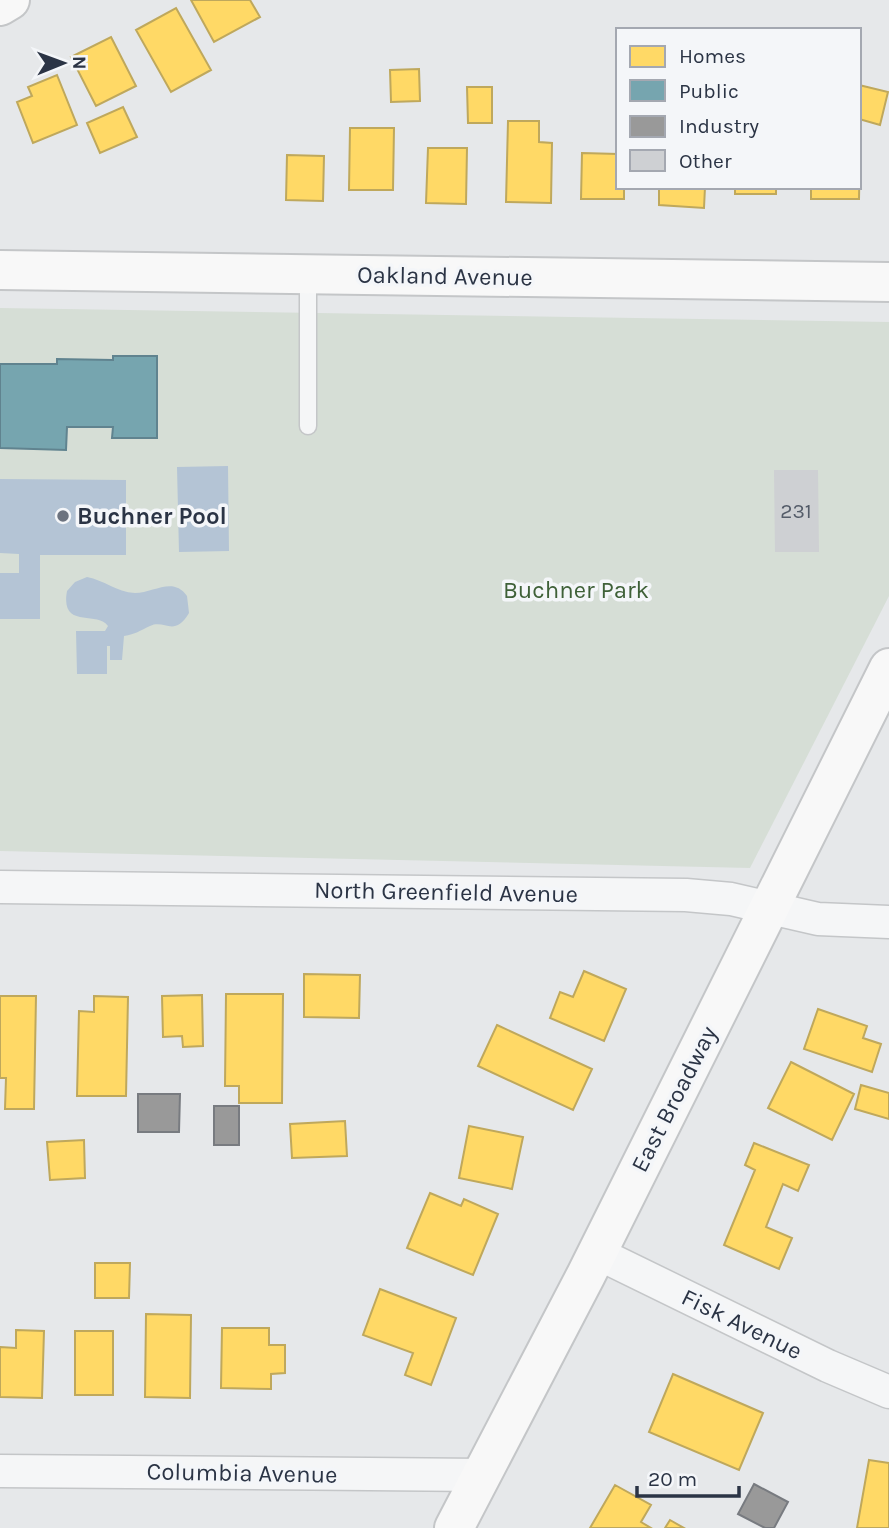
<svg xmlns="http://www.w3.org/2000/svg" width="889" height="1528" viewBox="0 0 889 1528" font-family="Karla,sans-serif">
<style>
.green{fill:#d6ded6}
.water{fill:#b4c4d5}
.homes{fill:#ffd966;stroke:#bfa85c;stroke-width:2}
.public{fill:#76a5af;stroke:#60838f;stroke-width:2}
.industry{fill:#999;stroke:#787b80;stroke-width:2}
.building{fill:#ced0d3}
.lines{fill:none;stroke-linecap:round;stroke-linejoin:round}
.lane-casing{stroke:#c4c6c8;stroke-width:19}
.street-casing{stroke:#c4c6c8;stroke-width:35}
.secondary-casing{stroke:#c4c6c8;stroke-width:42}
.lane{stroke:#f5f6f7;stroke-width:16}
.street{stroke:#f5f6f7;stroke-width:32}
.secondary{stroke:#f8f8f8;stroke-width:38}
.poi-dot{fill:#6c737f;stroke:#f4f6f9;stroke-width:2.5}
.labels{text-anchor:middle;stroke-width:7;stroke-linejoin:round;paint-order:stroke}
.number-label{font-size:21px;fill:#545c69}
.street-label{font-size:24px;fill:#2b3445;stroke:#f4f6f9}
.poi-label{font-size:24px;font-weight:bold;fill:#2b3445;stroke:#f4f6f9;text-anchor:start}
.park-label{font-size:24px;fill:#3f6138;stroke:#f4f6f9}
</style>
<rect width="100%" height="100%" fill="#e6e8ea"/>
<path class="green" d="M 0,308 L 889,322 L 889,596 L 750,868 L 0,851 Z"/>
<path class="water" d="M 228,466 L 229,551 L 179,552 L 177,467 Z
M 0,479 L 126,480 L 126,555 L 40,555 L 40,619 L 0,619 L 0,573 L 19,573 L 19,554 L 0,553 Z
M 87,577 C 104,580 116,592 135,593 C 154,593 173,576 187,596 L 189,613 C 174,638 165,619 150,626 C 139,631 136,634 124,636 L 122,660 L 110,660 L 110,646 L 107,646 L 107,674 L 77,674 L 76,631 L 105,631 L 108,626 C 97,610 60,630 67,591 L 75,582 Z"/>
<path class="homes" d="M 191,0 L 250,0 L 260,17 L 214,42 Z
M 176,8 L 211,70 L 171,92 L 136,30 Z
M 111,37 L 136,86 L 96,106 L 71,57 Z
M 419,69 L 420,101 L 391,102 L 390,70 Z
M 57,75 L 77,125 L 33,143 L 17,102 L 32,96 L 28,87 Z
M 859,85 L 888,92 L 880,125 L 859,119 Z
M 467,87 L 492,87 L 492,123 L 468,123 Z
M 123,107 L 137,137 L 100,153 L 87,123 Z
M 508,121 L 539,121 L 539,142 L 552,143 L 551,203 L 506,202 Z
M 350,128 L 394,128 L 393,190 L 349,190 Z
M 860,146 L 859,199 L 811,199 L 811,187 L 859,187 Z
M 428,148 L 467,148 L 466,204 L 426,203 Z
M 582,153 L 618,154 L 618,187 L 624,187 L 624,199 L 581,199 Z
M 287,155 L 324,156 L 323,201 L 286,200 Z
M 659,187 L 705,187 L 704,208 L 659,205 Z
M 735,187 L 776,187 L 776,194 L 735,194 Z
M 584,971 L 626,989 L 604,1041 L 550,1018 L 560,992 L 573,997 Z
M 304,974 L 360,975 L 359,1018 L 304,1017 Z
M 226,994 L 283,994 L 282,1103 L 239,1103 L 239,1086 L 225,1086 Z
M 202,995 L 203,1046 L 183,1047 L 182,1036 L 163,1037 L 162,996 Z
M 0,996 L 36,996 L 34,1109 L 5,1109 L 6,1078 L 0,1078 Z
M 94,996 L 128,997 L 126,1096 L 77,1096 L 79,1011 L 94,1012 Z
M 818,1009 L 867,1026 L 863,1038 L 881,1044 L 872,1072 L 804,1049 Z
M 497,1025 L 592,1069 L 573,1110 L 478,1066 Z
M 791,1062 L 854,1094 L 832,1140 L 768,1108 Z
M 861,1085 L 889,1093 L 889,1119 L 855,1109 Z
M 345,1121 L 347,1156 L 292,1158 L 290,1124 Z
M 469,1126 L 523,1137 L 512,1189 L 459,1178 Z
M 84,1140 L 85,1178 L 50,1180 L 47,1142 Z
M 754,1143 L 809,1165 L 798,1191 L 783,1184 L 766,1227 L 792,1238 L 779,1269 L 724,1245 L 755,1170 L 745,1165 Z
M 430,1193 L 461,1206 L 464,1199 L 498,1214 L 473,1275 L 407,1248 Z
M 95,1263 L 130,1263 L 129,1298 L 95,1298 Z
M 380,1289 L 456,1318 L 431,1385 L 405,1375 L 413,1353 L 363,1335 Z
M 146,1314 L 191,1315 L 190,1398 L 145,1397 Z
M 222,1328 L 269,1328 L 269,1345 L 285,1345 L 285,1373 L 271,1374 L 271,1389 L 221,1388 Z
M 16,1330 L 44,1331 L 42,1398 L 0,1397 L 0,1347 L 16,1348 Z
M 75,1331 L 113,1331 L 113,1395 L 75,1395 Z
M 673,1374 L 763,1413 L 739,1470 L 649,1432 Z
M 869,1460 L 889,1463 L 889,1528 L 857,1528 Z
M 615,1485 L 651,1505 L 641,1522 L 651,1528 L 590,1528 Z
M 670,1520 L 684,1528 L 665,1528 Z"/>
<path class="public" d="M 113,356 L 157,356 L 157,438 L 112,438 L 113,427 L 67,427 L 66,450 L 0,448 L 0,364 L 57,364 L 57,359 L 113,360 Z"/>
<path class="industry" d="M 138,1094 L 180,1094 L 179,1132 L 138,1132 Z
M 214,1106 L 239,1106 L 239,1145 L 214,1145 Z
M 754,1484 L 788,1502 L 774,1528 L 765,1528 L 738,1514 Z"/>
<path class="building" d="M 774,470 L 818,470 L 819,552 L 775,552 Z"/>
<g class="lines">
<g class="lane-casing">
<path id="lane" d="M 308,426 L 308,275"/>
</g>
<g class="street-casing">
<path id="street" d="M 0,887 L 686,895 L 731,899 L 818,919 L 889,922
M 597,1253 L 828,1366 L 889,1392
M 0,1471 L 484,1475"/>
</g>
<g class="secondary-casing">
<path id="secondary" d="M 0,6 L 10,0
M 0,270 L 889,282
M 454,1528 L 586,1275 L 889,668"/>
</g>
<use href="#lane" class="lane"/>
<use href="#street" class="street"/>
<use href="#secondary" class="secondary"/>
</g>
<circle class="poi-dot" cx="63" cy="516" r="7"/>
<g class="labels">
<g class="number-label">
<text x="796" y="518">231</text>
</g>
<g class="street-label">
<text transform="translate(445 276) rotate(1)" y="8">Oakland Avenue</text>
<text transform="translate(446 892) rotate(1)" y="8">North Greenfield Avenue</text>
<text transform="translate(674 1099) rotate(-63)" y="8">East Broadway</text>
<text transform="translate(742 1324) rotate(26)" y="8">Fisk Avenue</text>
<text transform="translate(242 1473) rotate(1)" y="8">Columbia Avenue</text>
</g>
<g class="poi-label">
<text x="77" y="524">Buchner Pool</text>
</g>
<g class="park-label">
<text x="576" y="598">Buchner Park</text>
</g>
</g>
<rect x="616" y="28" width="245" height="161" fill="#f4f6f9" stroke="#a4a8b1" stroke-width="2"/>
<rect x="630" y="46" width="35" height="21" fill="#ffd966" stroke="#a4a8b1" stroke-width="2"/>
<text x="679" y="63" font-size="21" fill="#2b3445">Homes</text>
<rect x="630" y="80" width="35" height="21" fill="#76a5af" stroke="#a4a8b1" stroke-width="2"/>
<text x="679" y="98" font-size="21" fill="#2b3445">Public</text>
<rect x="630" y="116" width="35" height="21" fill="#999999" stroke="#a4a8b1" stroke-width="2"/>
<text x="679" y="133" font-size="21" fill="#2b3445">Industry</text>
<rect x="630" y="150" width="35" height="21" fill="#ced0d3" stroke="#a4a8b1" stroke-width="2"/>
<text x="679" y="168" font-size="21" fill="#2b3445">Other</text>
<g transform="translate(63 63) rotate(89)" stroke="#f4f6f9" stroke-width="5" paint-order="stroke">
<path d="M0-5L12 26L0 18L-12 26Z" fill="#2b3445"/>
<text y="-10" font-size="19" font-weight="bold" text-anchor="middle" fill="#2b3445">N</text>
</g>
<path d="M637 1486v10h102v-10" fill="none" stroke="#2b3445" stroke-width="3.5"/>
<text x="648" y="1486" font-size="21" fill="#2b3445" stroke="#f4f6f9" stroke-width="5" paint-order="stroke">20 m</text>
</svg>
